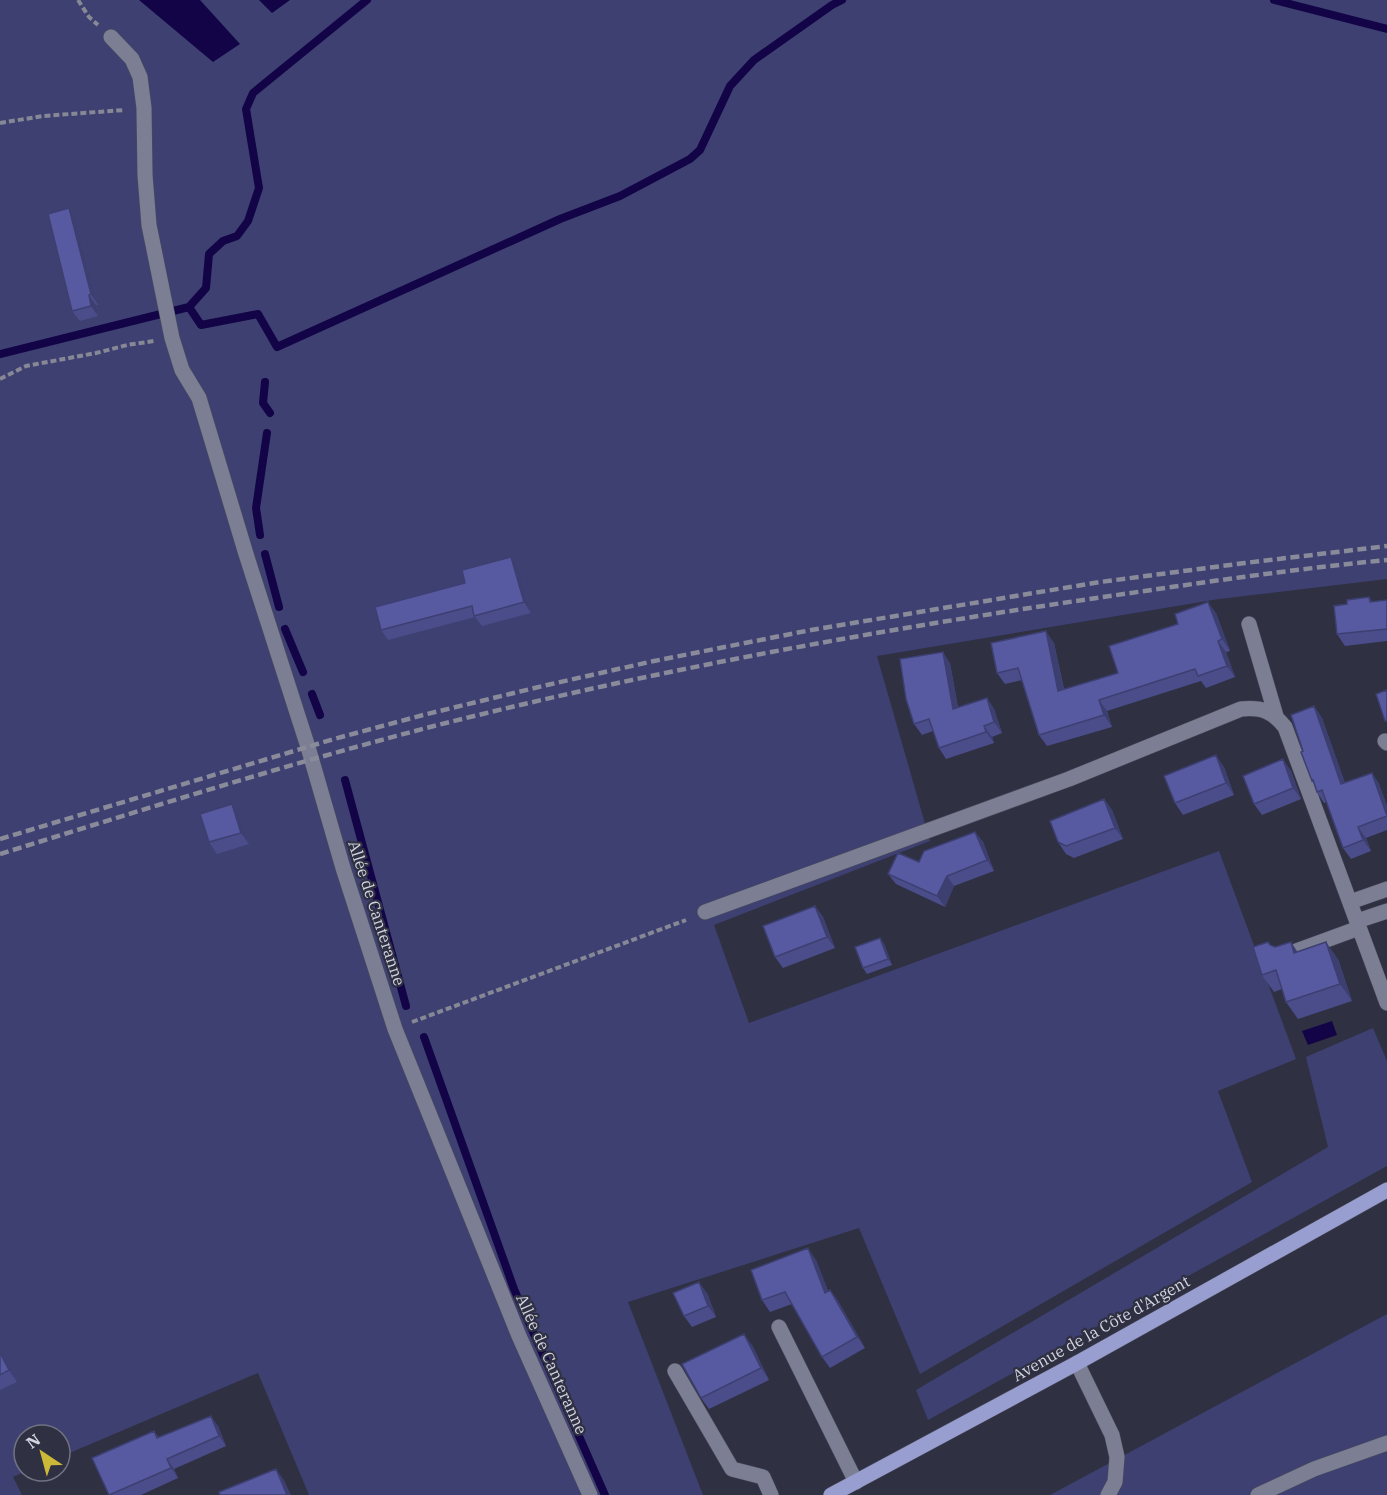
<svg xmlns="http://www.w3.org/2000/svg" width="1387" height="1495" viewBox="0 0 1387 1495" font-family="'IBM Plex Serif',serif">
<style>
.green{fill:#3e4071}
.water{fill:#120447}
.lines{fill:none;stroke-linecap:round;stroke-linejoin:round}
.stream{stroke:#120447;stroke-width:8}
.minor-casing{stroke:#4c4d5c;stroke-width:16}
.major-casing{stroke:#4c4d5c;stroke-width:16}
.path{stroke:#868896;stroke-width:4;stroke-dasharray:6 3;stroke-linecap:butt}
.minor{stroke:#7c7f93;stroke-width:15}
.major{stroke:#999ed1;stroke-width:15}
.rail{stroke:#8a8b9a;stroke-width:4.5;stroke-dasharray:9 4.5;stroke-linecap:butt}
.wall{fill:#4b4d8a}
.shaded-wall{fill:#3d3f71}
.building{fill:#575aa1;stroke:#3d3f71;stroke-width:1.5}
.labels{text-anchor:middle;stroke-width:4.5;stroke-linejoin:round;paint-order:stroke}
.street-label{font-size:16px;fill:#d3d5e0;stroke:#2f3042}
</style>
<rect width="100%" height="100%" fill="#2f3042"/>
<path class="green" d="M 0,0 L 1387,0 L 1387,579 L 1219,599 L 877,656 L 930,841 L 714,925 L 749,1023 L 1219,851 L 1296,1059 L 1218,1091 L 1252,1182 L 920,1374 L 859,1228 L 628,1302 L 703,1495 L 309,1495 L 258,1373 L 60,1457 L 60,1435 L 24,1435 L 24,1471 L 26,1471 L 13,1477 L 22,1495 L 0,1495 Z
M 1373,1028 L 1387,1061 L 1387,1166 L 928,1420 L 916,1390 L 1328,1147 L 1306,1057 Z
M 1387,1314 L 1387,1495 L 1050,1495 Z"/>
<path class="water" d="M 139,0 L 200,0 L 240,44 L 213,62 Z
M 259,0 L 290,0 L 272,13 Z
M 1332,1021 L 1337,1035 L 1308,1045 L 1302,1031 Z"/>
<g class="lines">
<path class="stream" d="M 1274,0 L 1387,29
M 189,307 L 201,325 L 258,314 L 277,347 L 560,219 L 620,196 L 690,159 L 700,150 L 730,86 L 754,60 L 832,5 L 842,0
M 0,354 L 189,307 L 206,288 L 209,254 L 223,241 L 237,236 L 248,221 L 259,188 L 246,109 L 253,93 L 367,0
M 265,382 L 263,403 L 270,413
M 260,535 L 256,508 L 267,433
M 265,554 L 279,607
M 285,629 L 303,672
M 312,694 L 320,715
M 345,780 L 406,1006
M 424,1037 L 514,1289 L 605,1495"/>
<g class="minor-casing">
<path id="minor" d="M 111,37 L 132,59 L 140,77 L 144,108 L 145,175 L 149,225 L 172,338 L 182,370 L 199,398 L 246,554 L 308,747 L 343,868 L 395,1029 L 519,1336 L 590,1495
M 1249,624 L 1276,716
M 1385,741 L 1387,743
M 1350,902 L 1387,889
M 705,912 L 1069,779 L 1241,709 C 1262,707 1272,711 1285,727 L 1387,1003
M 1357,921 L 1387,911
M 1288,954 L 1359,928
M 779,1327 L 856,1482
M 1077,1363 L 1112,1435 L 1117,1457 L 1115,1482 L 1108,1495
M 675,1371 L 732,1469 L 763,1477 L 771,1495
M 1258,1495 L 1314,1469 L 1387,1443"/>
</g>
<g class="major-casing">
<path id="major" d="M 831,1495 L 1077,1363 L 1387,1190"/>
</g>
<path class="path" d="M 78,0 L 89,17 L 98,25
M 0,123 L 43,116 L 124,110
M 0,379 L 26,366 L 96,353 L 127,345 L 154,341
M 412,1022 L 686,920"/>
<use href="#minor" class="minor"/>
<use href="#major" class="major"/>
<path class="rail" d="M 0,839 L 334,739 L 423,715 L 547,685 L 654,661 L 811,630 L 1100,582 L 1245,563 L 1387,546
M 0,854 C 145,809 291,763 438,725 C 648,672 861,633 1076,601 C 1179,586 1283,570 1387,560"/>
</g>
<path class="wall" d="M 76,219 L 98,305 L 96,305 L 98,316 L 80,321 L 72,311 Z
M 519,568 L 531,613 L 482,626 L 475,617 L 388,640 L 381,630 L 465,583 Z
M 1369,597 L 1372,602 L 1387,600 L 1387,641 L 1345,646 L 1337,634 L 1347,604 Z
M 1216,613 L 1230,651 L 1226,652 L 1235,677 L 1206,688 L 1201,681 L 1107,711 L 1112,727 L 1047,746 L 1039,735 L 1022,680 L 1005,684 L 997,673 L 1054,643 L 1064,689 L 1118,673 Z
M 950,663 L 958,707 L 987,698 L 994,709 L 1002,733 L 992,737 L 994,743 L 946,759 L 939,748 L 933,731 L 922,735 L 914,724 Z
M 1314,706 L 1322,718 L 1345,783 L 1372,773 L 1379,784 L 1387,806 L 1387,830 L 1366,838 L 1371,851 L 1351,859 L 1343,848 L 1326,802 L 1324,803 L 1317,792 L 1314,784 L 1312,781 L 1303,751 Z
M 1224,767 L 1234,795 L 1183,815 L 1175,803 Z
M 1291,771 L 1301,799 L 1262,815 L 1254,804 Z
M 1104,799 L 1112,810 L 1123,839 L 1074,858 L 1066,854 L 1058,842 Z
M 240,816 L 249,844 L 217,854 L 209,842 Z
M 975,832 L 983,842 L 994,871 L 954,886 L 945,907 L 896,884 L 888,874 L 919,862 Z
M 815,906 L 823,917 L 835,948 L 783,968 L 775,957 Z
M 880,938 L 884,944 L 892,965 L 867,974 L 863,968 Z
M 1291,942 L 1297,952 L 1338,959 L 1352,1001 L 1298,1019 L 1286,1002 L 1282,989 L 1274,992 L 1262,975 L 1270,945 L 1275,947 Z
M 816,1260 L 828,1291 L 830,1290 L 838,1301 L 865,1348 L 830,1368 L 822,1357 L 792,1304 L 770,1312 L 762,1300 Z
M 707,1293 L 716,1317 L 692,1327 L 684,1316 Z
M 752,1345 L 769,1380 L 709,1409 L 701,1398 Z
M 0,1350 L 17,1382 L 0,1390 Z
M 218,1426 L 226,1446 L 174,1469 L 178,1478 L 141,1495 L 110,1495 L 154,1431 L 159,1438 Z"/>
<path class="shaded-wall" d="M 69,208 L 76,219 L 98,305 L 91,294 Z
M 89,295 L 96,305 L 98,316 L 91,306 Z
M 511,557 L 519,568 L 531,613 L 524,602 Z
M 1208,602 L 1216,613 L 1230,651 L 1222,639 Z
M 1046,631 L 1054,643 L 1066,702 L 1058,691 Z
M 1218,641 L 1226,652 L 1235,677 L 1227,666 Z
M 943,652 L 950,663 L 960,720 L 953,709 Z
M 987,698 L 994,709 L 1002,733 L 994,722 Z
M 1099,700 L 1107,711 L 1112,727 L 1104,715 Z
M 1314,706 L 1322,718 L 1349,795 L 1341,784 Z
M 984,726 L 992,737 L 994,743 L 986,732 Z
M 1216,755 L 1224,767 L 1234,795 L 1226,783 Z
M 1283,759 L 1291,771 L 1301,799 L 1293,788 Z
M 1372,773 L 1379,784 L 1387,806 L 1387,816 Z
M 1104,799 L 1112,810 L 1123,839 L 1115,828 Z
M 232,804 L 240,816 L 249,844 L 241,833 Z
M 1358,827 L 1366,838 L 1371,851 L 1363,840 Z
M 975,832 L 983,842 L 994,871 L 987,860 Z
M 947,876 L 954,886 L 945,907 L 937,896 Z
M 815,906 L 823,917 L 835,948 L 827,937 Z
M 880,938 L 884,944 L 892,965 L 888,959 Z
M 1291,942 L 1302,959 L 1294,953 Z
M 1326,942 L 1338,959 L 1352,1001 L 1340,984 Z
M 808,1248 L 816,1260 L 833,1304 L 825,1293 Z
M 699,1282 L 707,1293 L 716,1317 L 708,1306 Z
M 830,1290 L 838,1301 L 865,1348 L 857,1337 Z
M 744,1334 L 752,1345 L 769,1380 L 761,1368 Z
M 0,1350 L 3,1355 L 17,1382 L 9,1370 L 0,1353 Z
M 211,1416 L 218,1426 L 226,1446 L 219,1436 Z
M 167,1459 L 174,1469 L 178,1478 L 171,1468 Z
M 276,1469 L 284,1480 L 291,1495 L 287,1495 Z"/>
<path class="building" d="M 69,208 L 91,294 L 89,295 L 91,306 L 72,311 L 48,214 Z
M 511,557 L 524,602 L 474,616 L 472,606 L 381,630 L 375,607 L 465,583 L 462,570 Z
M 1369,597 L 1370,602 L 1387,600 L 1387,629 L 1337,634 L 1334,606 L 1347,604 L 1347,600 Z
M 1208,602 L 1222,639 L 1218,641 L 1227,666 L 1198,676 L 1195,669 L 1099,700 L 1104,715 L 1039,735 L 1018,668 L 997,673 L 991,643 L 1046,631 L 1058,691 L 1118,673 L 1109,646 L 1178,624 L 1175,614 Z
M 943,652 L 953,709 L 987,698 L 994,722 L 984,726 L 986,732 L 939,748 L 929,719 L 914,724 L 906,699 L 900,659 Z
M 1387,690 L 1387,721 L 1385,721 L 1376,694 Z
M 1314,706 L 1341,784 L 1372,773 L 1387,816 L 1358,827 L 1363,840 L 1343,848 L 1322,790 L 1317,792 L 1313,780 L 1312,781 L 1301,752 L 1303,751 L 1291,715 Z
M 1216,755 L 1226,783 L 1175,803 L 1164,776 Z
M 1283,759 L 1293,788 L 1254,804 L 1243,776 Z
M 1104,799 L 1115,828 L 1066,846 L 1058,842 L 1050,821 Z
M 232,804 L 241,833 L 209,842 L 200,814 Z
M 975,832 L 987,860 L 947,876 L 937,896 L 888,874 L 898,853 L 919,862 L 924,851 Z
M 815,906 L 827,937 L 775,957 L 763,926 Z
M 880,938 L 888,959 L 863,968 L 855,947 Z
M 1268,942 L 1270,945 L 1275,947 L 1291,942 L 1294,953 L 1326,942 L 1340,984 L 1286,1002 L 1276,970 L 1262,975 L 1253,947 Z
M 808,1248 L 825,1293 L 830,1290 L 857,1337 L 822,1357 L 785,1292 L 762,1300 L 751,1270 Z
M 699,1282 L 708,1306 L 684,1316 L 673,1293 Z
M 744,1334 L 761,1368 L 701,1398 L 682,1364 Z
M 0,1353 L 9,1370 L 0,1375 Z
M 211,1416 L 219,1436 L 167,1459 L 171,1468 L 109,1495 L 92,1458 L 154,1431 L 157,1438 Z
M 276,1469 L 287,1495 L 220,1495 L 219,1492 Z"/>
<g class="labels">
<g class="street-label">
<text transform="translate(377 913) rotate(72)" y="6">Allée de Canteranne</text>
<text transform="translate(1101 1328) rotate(-29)" y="6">Avenue de la Côte d'Argent</text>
<text transform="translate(552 1364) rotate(66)" y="6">Allée de Canteranne</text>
</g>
</g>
<g transform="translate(42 1453) rotate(324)"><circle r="28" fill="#2f3042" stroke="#717281" stroke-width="1.5"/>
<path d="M0-4.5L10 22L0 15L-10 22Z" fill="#cdb938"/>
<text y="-9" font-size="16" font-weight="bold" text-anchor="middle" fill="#d3d5e0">N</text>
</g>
</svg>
